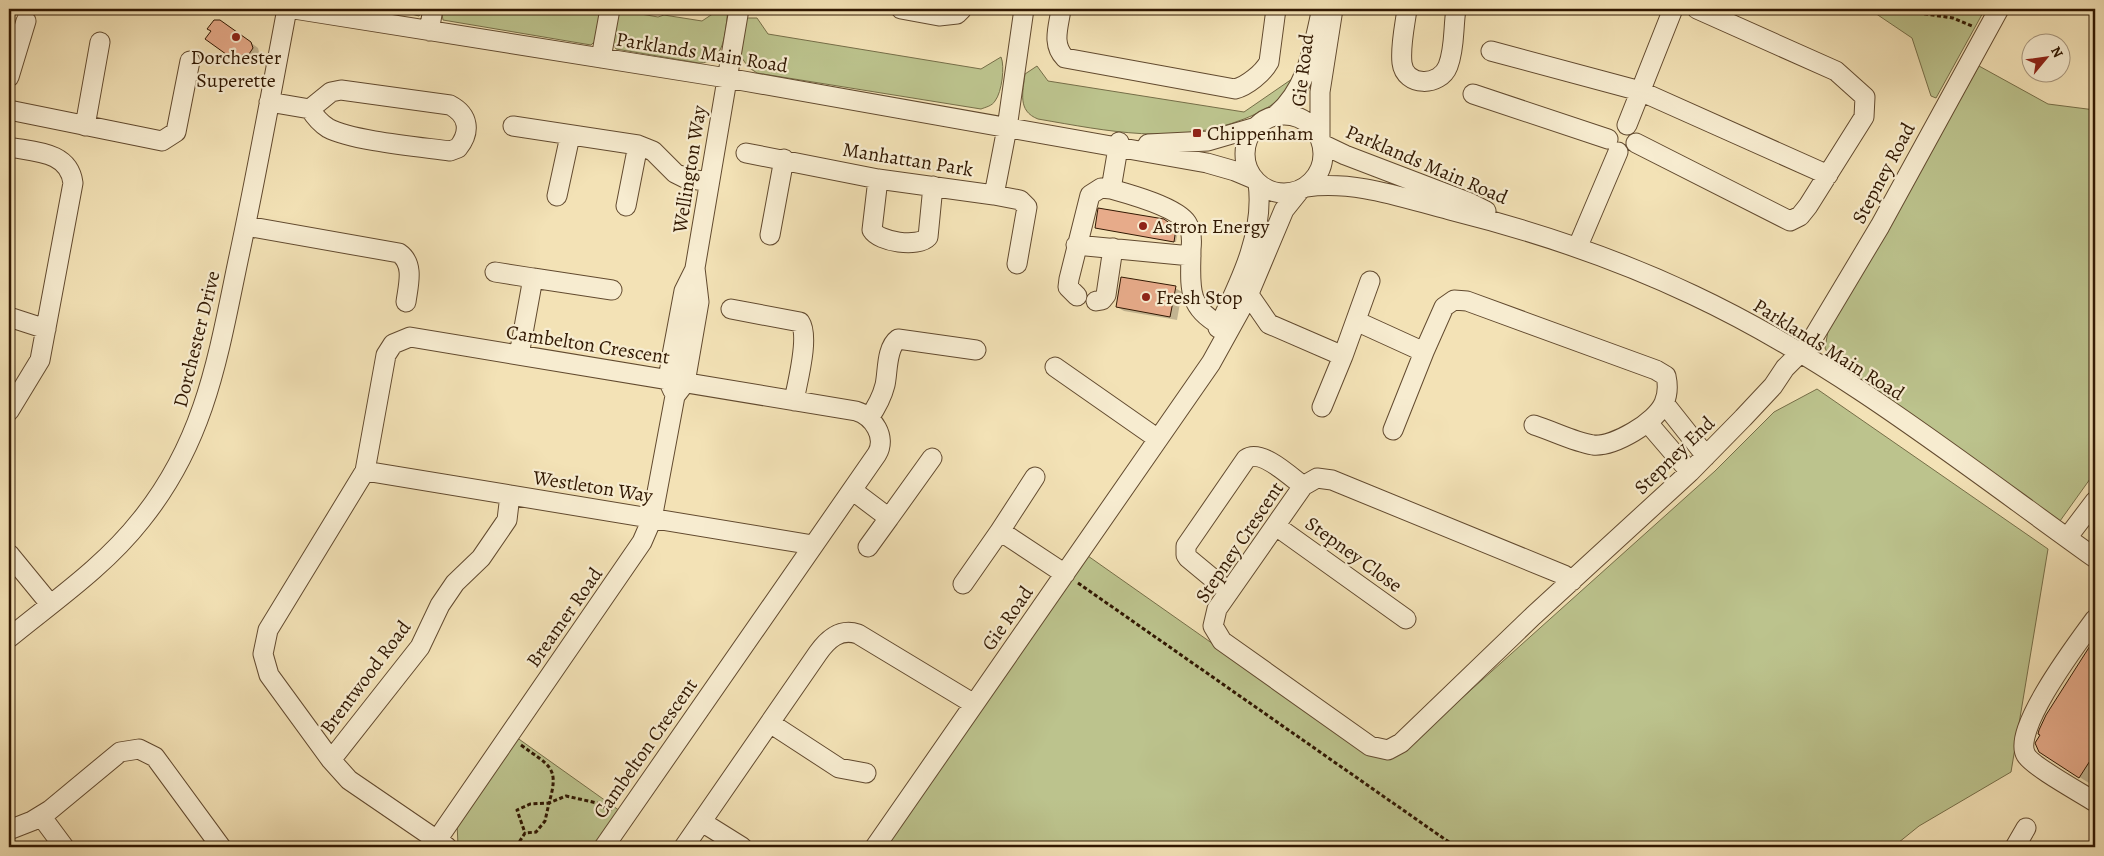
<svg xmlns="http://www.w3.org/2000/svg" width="2104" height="856" viewBox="0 0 2104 856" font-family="Alegreya,serif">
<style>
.green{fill:#bcc38d;stroke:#766e48}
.shadow{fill:#0003}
.building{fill:#e7ab8a;stroke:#311802}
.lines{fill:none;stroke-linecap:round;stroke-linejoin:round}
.minor-casing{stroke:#624a2f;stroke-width:21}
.path{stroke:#311802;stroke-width:3;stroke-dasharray:4 2.5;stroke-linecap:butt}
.minor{stroke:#f7ecd0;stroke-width:19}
.poi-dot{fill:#8f2418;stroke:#f7ecd0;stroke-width:2}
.labels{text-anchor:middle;stroke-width:4.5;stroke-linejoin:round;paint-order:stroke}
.street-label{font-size:20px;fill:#311802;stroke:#f7ecd0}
.poi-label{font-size:20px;fill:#311802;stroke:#f7ecd0;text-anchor:start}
</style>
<rect width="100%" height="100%" fill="#f3e2b6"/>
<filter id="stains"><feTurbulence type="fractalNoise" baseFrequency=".004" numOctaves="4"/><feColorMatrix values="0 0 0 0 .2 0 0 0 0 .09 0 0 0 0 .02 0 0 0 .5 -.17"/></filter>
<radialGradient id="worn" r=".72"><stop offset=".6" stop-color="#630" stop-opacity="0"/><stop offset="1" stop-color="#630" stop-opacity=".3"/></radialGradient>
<path class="green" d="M 392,9 L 424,9 L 419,16 Z
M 441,9 L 602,9 L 597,39 L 591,45 L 443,20 Z
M 720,9 L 728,10 C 725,30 726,63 699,63 L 616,49 L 612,42 L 618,10 L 658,17 L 664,15 L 702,21 Z
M 1869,9 L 1985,9 L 1936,98 L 1931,96 L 1912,38 Z
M 746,18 L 757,18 L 768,34 L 981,69 L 1001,57 C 1005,66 1002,92 995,101 C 992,106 986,107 981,109 L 757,73 L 748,67 L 740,55 Z
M 1037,66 L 1048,81 L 1244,112 L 1292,79 C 1283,101 1266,110 1244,119 C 1176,146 1108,131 1038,119 C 1017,111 1023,92 1025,74 Z
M 1979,66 L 2048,104 L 2095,110 L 2095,472 L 2060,521 L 1832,362 L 1825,348 L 1828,331 Z
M 1817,389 L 2048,549 L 2011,772 L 1919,826 L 1893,847 L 882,847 L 1088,556 L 1371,755 L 1404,750 L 1715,471 L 1774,412 Z
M 516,737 L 620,811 L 595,847 L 461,847 L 458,845 L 457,823 Z"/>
<path class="shadow" d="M 227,25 L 258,48 L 259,52 L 254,60 L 250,57 L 245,65 L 207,39 Z
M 1164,221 L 1178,230 L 1176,242 L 1098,228 Z
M 1175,288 L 1182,292 L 1177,320 L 1124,311 L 1117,307 Z
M 2095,640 L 2095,773 L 2089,783 L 2040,752 L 2047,716 Z"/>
<path class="building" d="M 214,20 L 220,20 L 251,42 L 253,48 L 247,57 L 243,54 L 237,62 L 205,39 L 211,31 L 207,29 Z
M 1098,208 L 1164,219 L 1176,228 L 1174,242 L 1095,228 Z
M 1121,277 L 1176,286 L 1170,317 L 1116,307 Z
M 2095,638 L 2095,753 L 2079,778 L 2039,752 L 2035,743 L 2040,735 L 2038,734 L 2039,730 L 2046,715 Z"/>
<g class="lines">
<g class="minor-casing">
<path id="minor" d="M 294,9 L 727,78 L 1207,163 L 1235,171 L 1254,179
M 901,9 L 939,16 L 957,14 L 962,9
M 1061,9 C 1059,26 1051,44 1065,58 L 1235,89 C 1247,86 1263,73 1269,62 L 1276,9
M 1407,9 C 1405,25 1400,46 1402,63 C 1405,87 1440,87 1448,66 C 1455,48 1453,28 1456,9
M 429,31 L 433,9
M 1491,51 L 1640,91 L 1828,175
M 601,58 L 610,9
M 9,77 L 26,21
M 1473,94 L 1608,139
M 269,102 L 310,109 L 331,92 L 341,90 L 450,105 C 469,115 471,132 458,148 L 450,151 C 421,147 352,141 328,128 C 320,123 315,117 310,109
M 9,110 L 162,141 L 176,132 L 190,61
M1245 154a39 39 0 1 1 78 0a39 39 0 1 1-78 0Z
M 1275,116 C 1305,91 1312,54 1320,17
M 1627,125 L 1673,9
M 85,126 L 100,42
M 513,126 L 638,145 L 653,151 L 675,173 L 685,178 L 709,182
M 1320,137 L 1320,92 L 1333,9
M 1636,143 L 1790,221 L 1800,216 L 1808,206 L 1864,117 L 1865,97 L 1836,71 L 1697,9
M 1148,144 L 1208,141 L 1256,127
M 1322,144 L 1345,155 L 1468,202 L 1486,211
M 9,147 C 34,152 69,151 73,183 L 40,360 L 9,411
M 746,153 L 878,179 L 994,195 L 1007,128 L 1024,9
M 878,179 L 872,230 C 879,242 918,248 928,237 L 933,186
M 1306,187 C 1355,180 1403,198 1450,210 C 1534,231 1615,258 1693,295 C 1838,363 1966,466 2095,558
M 1111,189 L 1119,142
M 994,195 L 1020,200 L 1027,207 L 1017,264
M 557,196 L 570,136
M 626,206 L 638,145
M 246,226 L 399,253 C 415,264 408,286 406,302
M 770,235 L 784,159
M 1076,245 L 1191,256
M 1578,246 L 1618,152
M 495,272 L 533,278
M 1249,295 L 1269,324 L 1343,356 L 1322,407
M 1077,296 L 1068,287 L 1069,279 L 1090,195 L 1101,188 L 1111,189 C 1129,194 1177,207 1187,223 C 1192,231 1192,240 1191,249 C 1191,284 1185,306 1220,325
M 1096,301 L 1102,300 L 1106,295 L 1113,248
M 731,309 L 800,322 C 810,337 797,383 794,401
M 9,317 L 46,329
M 1356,321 L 1424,352 L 1444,307 L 1454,300 L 1467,301 L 1656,370 L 1666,376 C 1668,385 1668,394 1664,403 C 1656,422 1614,447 1593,445 C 1574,442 1553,431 1534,425
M 1218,328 C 1239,284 1265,234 1258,183
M 519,355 L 533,278 L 612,290
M 1343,356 L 1370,281
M 1055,367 L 1158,439
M 673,391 L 668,380 L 672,355 L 684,291 L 695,269
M 1664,403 L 1706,456
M 869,418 C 876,408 882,397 885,385 C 888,372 886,348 898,339 L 976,350
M 1648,423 L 1690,472
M 1393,430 L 1424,352
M 365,471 L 813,545
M 1035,477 L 1000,531 L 1065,574
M 852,490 L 889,518 L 932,458
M 1276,526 L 1406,619
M 2067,538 L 2095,501
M 868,547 L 889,518
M 9,554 L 50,604
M 1572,581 L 1564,575 L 1332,480 L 1317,478 L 1303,486 L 1217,609 L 1213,626 L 1222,641 L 1370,746 L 1388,750 L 1401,743 L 1533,616 L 1690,472 L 1743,418 L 1773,386 L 1785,368 L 1810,343 L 1880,226 L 1999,9
M 963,584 L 1000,531
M 1229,592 L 1188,558 L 1186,555 L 1186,546 L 1246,459 C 1261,448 1291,477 1303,486
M 2095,619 C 2079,641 2011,730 2026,755 C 2032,766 2081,793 2095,802
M 9,638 C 54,601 104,567 141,520 C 205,441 218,357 238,261 C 256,178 271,93 287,9
M 770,723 L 839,768 L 866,773
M 331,760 L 420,647 L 440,605 L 455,583 L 481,558 L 507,520 L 510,495
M 41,816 L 64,847
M 702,822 L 742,847
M 9,830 L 32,821 L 50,810 L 120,752 L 139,749 L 155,757 L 221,847
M 437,840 L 642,542 L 652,519 L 675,396 L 685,383 L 699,302 L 695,268 L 739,9
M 447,847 L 349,780 L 331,760 L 269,675 L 263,654 L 268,630 L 365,471 L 386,355 L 393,344 L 410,337 L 856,411 C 873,416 887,437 877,454 L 604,847
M 684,847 L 818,653 C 828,639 840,628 858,634 L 974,704
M 875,847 L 1211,363 L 1247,298 L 1284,210 L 1300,190
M 2015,847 L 2026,828"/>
</g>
<path class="path" d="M 1892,9 L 1953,18 L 1972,26
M 1078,583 L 1456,847
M 521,745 C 549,766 560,766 549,803 L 530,804 L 517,810 L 525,833
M 516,847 L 525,833 L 536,832 L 545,821 L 549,803 L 566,796 L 597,803 L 611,811"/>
<use href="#minor" class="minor"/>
</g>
<g class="poi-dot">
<circle cx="236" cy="37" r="5"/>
<rect x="1192" y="128" width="10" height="10" rx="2.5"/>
<circle cx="1143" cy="226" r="5"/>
<circle cx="1146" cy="297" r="5"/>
</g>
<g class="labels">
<g class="street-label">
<text transform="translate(702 52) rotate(9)" y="7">Parklands Main Road</text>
<text transform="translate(1302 70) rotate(-83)" y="7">Gie Road</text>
<text transform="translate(908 159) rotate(9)" y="7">Manhattan Park</text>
<text transform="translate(1427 164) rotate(23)" y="7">Parklands Main Road</text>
<text transform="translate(689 169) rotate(-81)" y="7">Wellington Way</text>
<text transform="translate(1883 173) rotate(-62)" y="7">Stepney Road</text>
<text transform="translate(196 339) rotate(-76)" y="7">Dorchester Drive</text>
<text transform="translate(588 344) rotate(9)" y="7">Cambelton Crescent</text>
<text transform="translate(1829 349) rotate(32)" y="7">Parklands Main Road</text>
<text transform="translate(1674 455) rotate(-44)" y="7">Stepney End</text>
<text transform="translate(593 486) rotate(9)" y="7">Westleton Way</text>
<text transform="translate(1239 542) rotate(-56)" y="7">Stepney Crescent</text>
<text transform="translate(1354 554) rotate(36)" y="7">Stepney Close</text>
<text transform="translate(564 617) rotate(-55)" y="7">Breamer Road</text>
<text transform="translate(1007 618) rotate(-55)" y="7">Gie Road</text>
<text transform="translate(365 677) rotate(-53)" y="7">Brentwood Road</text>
<text transform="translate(645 748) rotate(-55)" y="7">Cambelton Crescent</text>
</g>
<g class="poi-label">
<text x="236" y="64" text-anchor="middle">Dorchester<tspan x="236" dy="23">Superette</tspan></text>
<text x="1207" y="140">Chippenham</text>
<text x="1153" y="233">Astron Energy</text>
<text x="1156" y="304">Fresh Stop</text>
</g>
</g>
<rect width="2104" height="856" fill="none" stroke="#f3e2b6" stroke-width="30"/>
<rect x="10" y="10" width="2084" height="836" fill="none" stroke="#311802" stroke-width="2.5"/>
<rect x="15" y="15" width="2074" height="826" fill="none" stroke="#311802"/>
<g transform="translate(2046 58) rotate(61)"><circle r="24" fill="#f7ecd0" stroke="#a8977e"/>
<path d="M0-4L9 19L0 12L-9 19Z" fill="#8f2418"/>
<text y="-8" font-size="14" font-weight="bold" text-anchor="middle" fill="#311802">N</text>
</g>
<rect width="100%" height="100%" filter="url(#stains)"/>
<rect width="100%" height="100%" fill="url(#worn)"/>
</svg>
